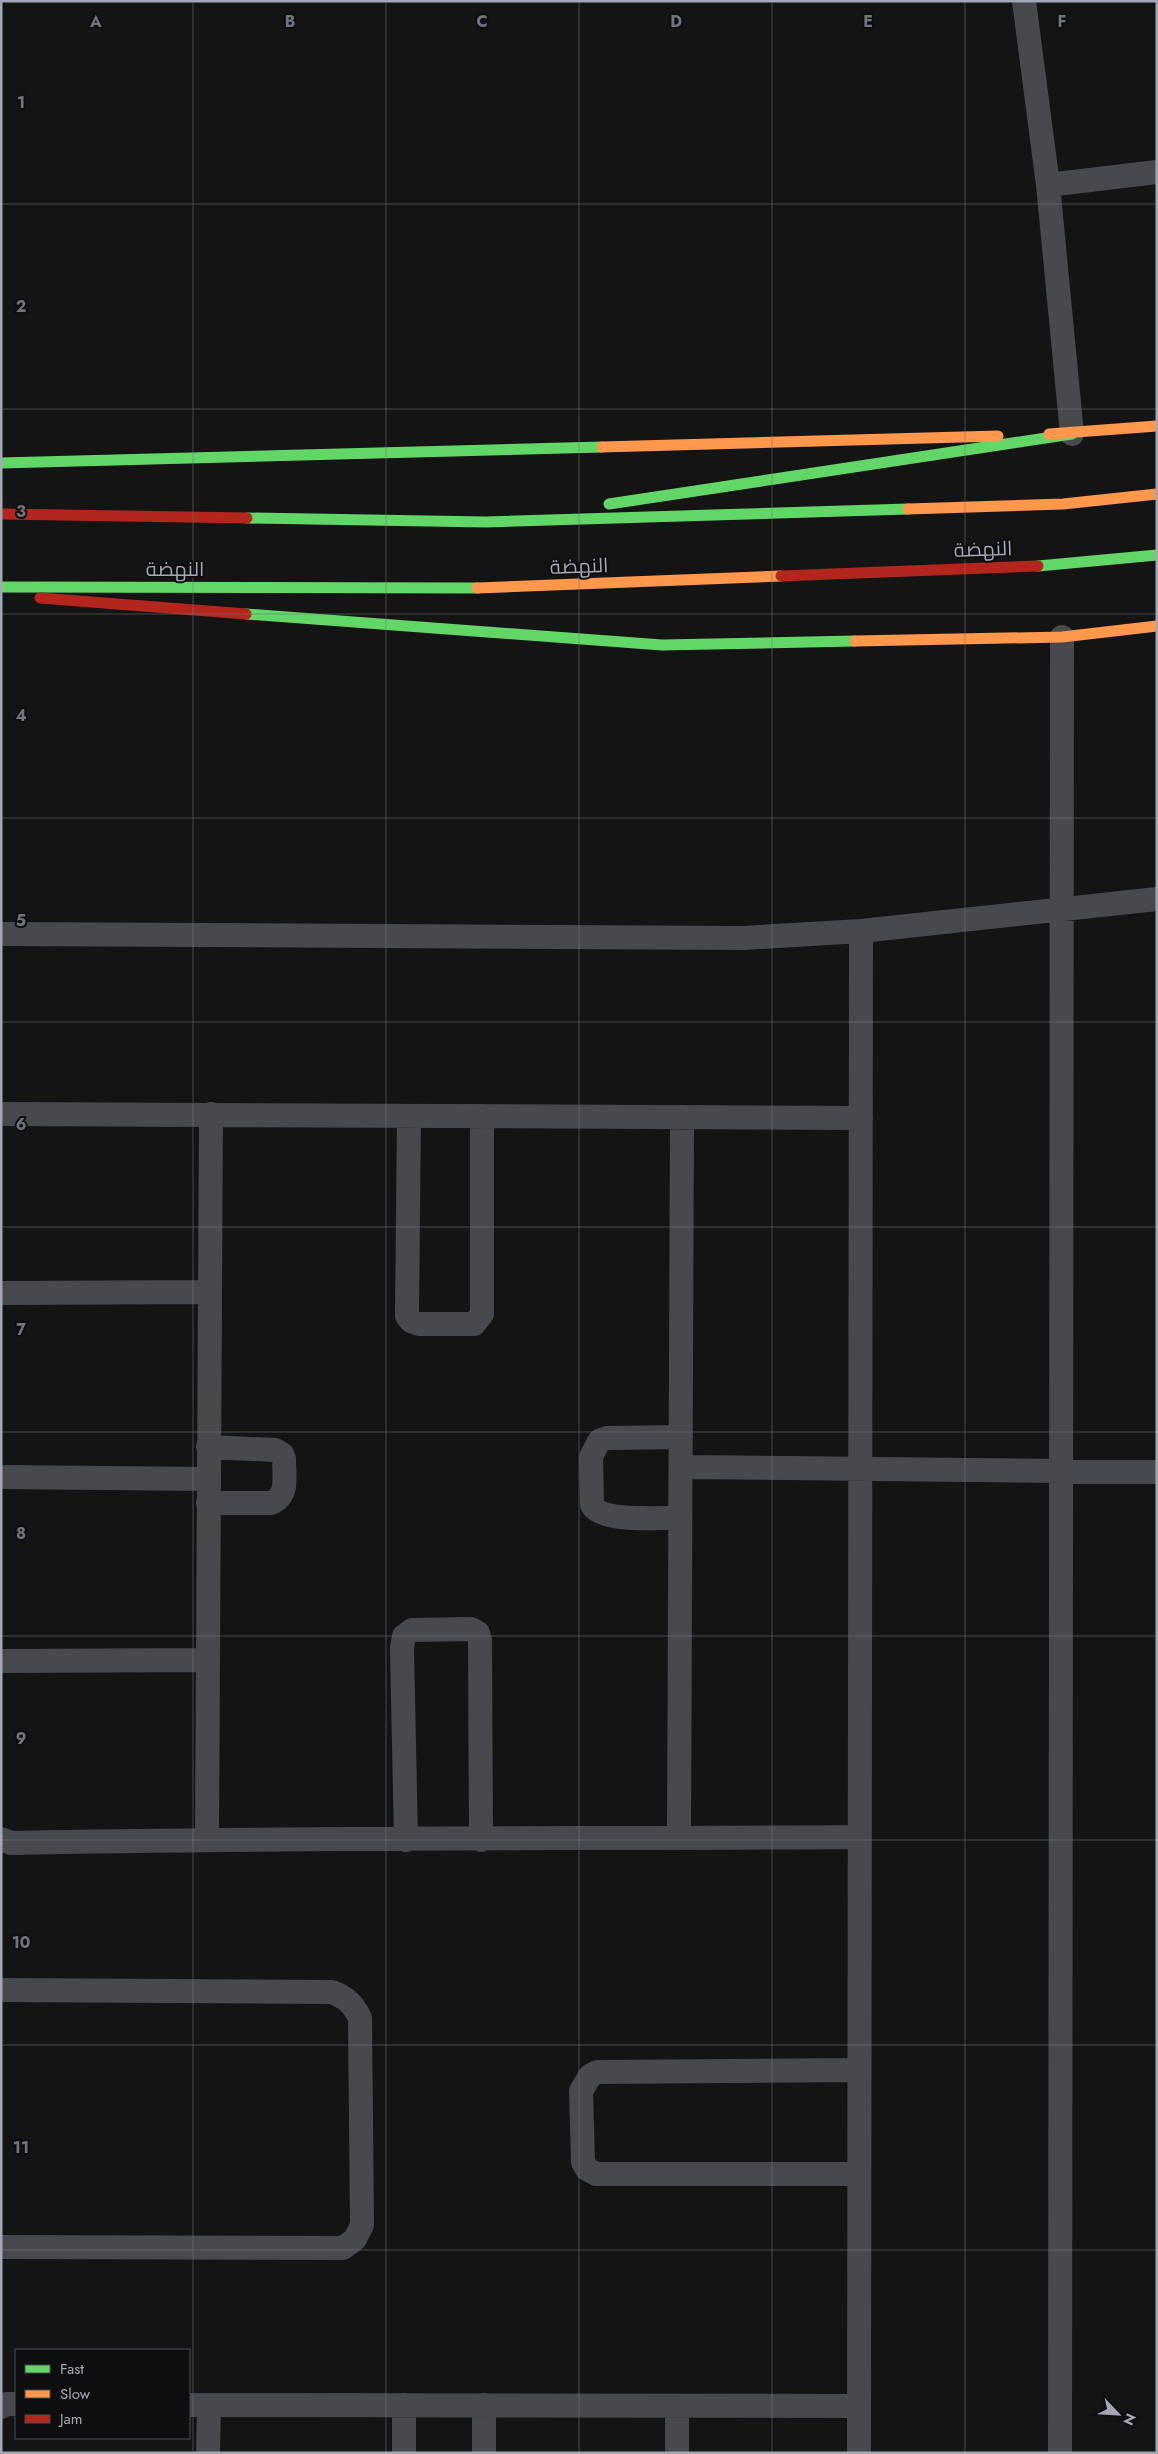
<svg xmlns="http://www.w3.org/2000/svg" width="1158" height="2454" viewBox="0 0 1158 2454" font-family="Jost,Cairo,sans-serif">
<style>
.lines{fill:none;stroke-linecap:round;stroke-linejoin:round}
.street{stroke:#47494d;stroke-width:24}
.fast{stroke:#63d668;stroke-width:11}
.slow{stroke:#ff974d;stroke-width:11}
.jam{stroke:#b3261e;stroke-width:11}
.grid{fill:none;stroke:#71747d;stroke-width:1;stroke-opacity:0.55}
.labels{text-anchor:middle;stroke-width:4;stroke-linejoin:round;paint-order:stroke}
.street-label{font-size:20px;fill:#a3a8b6;stroke:#0e0e10}
.grid-label{font-size:16px;text-anchor:middle;font-weight:bold;fill:#71747d;stroke:#0e0e10;stroke-width:4;stroke-linejoin:round;paint-order:stroke}
</style>
<rect width="100%" height="100%" fill="#141414"/>
<g class="lines">
<path class="street" d="M 1024,1 L 1048,185 L 1072,434
M 1048,185 L 1157,172
M 1,934 L 743,938 L 861,931 L 1157,899
M 1,1114 L 861,1118
M 409,1116 L 407,1316 L 411,1321 L 419,1324 L 474,1324 L 482,1314 L 482,1116
M 1,1293 L 210,1292
M 681,1467 L 1157,1472
M 1,1477 L 208,1479
M 208,1503 L 271,1503 C 289,1496 284,1476 284,1459 L 282,1454 L 275,1450 L 208,1447
M 680,1518 C 660,1517 602,1523 592,1505 L 591,1457 L 599,1441 L 607,1438 L 681,1437
M 1,1661 L 208,1660
M 679,1838 L 682,1117
M 1,1839 L 11,1843 C 293,1837 576,1839 859,1837
M 207,1839 L 211,1114
M 406,1840 L 402,1648 L 404,1636 L 412,1630 L 471,1629 L 478,1633 L 480,1640 L 481,1840
M 1,1990 L 332,1992 C 347,1998 353,2004 360,2018 L 362,2225 L 355,2239 L 343,2248 L 1,2247
M 858,2174 L 596,2174 L 587,2169 L 583,2162 L 581,2091 L 590,2076 L 597,2072 L 859,2070
M 189,2405 L 859,2406
M 677,2406 L 677,2453
M 1,2407 L 7,2404 L 16,2404
M 208,2453 L 209,2405
M 404,2453 L 404,2405
M 484,2453 L 484,2405
M 859,2453 L 861,931
M 1060,2453 L 1062,637"/>
<path class="fast" d="M 1,463 L 602,447
M 609,504 L 1072,434
M 247,518 L 486,522 L 908,509
M 1038,566 L 1157,555
M 1,587 L 477,588
M 246,614 L 662,645 L 855,641"/>
<path class="slow" d="M 1049,434 L 1157,426
M 602,447 L 998,436
M 908,509 L 1063,504 L 1157,494
M 477,588 L 781,576
M 855,641 L 1062,637 L 1157,626"/>
<path class="jam" d="M 1,514 L 247,518
M 781,576 L 1038,566
M 40,598 L 246,614"/>
</g>
<path class="grid" d="M 193,1 L 193,2453M 386,1 L 386,2453M 579,1 L 579,2453M 772,1 L 772,2453M 965,1 L 965,2453M 1,204 L 1157,204M 1,409 L 1157,409M 1,614 L 1157,614M 1,818 L 1157,818M 1,1022 L 1157,1022M 1,1227 L 1157,1227M 1,1432 L 1157,1432M 1,1636 L 1157,1636M 1,1840 L 1157,1840M 1,2045 L 1157,2045M 1,2250 L 1157,2250"/>
<g class="labels">
<g class="street-label">
<text transform="translate(983 549) rotate(-2)" y="7">النهضة</text>
<text transform="translate(579 566) rotate(-2)" y="7">النهضة</text>
<text x="175" y="576">النهضة</text>
</g>
</g>
<g class="grid-label">
<text x="96" y="27">A</text>
<text x="290" y="27">B</text>
<text x="482" y="27">C</text>
<text x="676" y="27">D</text>
<text x="868" y="27">E</text>
<text x="1062" y="27">F</text>
<text x="21" y="108">1</text>
<text x="21" y="312">2</text>
<text x="21" y="517">3</text>
<text x="21" y="721">4</text>
<text x="21" y="926">5</text>
<text x="21" y="1130">6</text>
<text x="21" y="1335">7</text>
<text x="21" y="1539">8</text>
<text x="21" y="1744">9</text>
<text x="21" y="1948">10</text>
<text x="21" y="2153">11</text>
</g>
<rect width="1158" height="2454" fill="none" stroke="#a3a8b6" stroke-width="5"/>
<rect x="15" y="2349" width="175" height="90" fill="#0e0e10" stroke="#4a4c52"/>
<rect x="25" y="2365" width="25" height="8" fill="#63d668" stroke="#4a4c52"/>
<text x="60" y="2374" font-size="15" fill="#a3a8b6">Fast</text>
<rect x="25" y="2390" width="25" height="8" fill="#ff974d" stroke="#4a4c52"/>
<text x="60" y="2399" font-size="15" fill="#a3a8b6">Slow</text>
<rect x="25" y="2415" width="25" height="8" fill="#b3261e" stroke="#4a4c52"/>
<text x="60" y="2424" font-size="15" fill="#a3a8b6">Jam</text>
<g transform="translate(1118 2414) rotate(115)" stroke="#0e0e10" stroke-width="4" paint-order="stroke">
<path d="M0-4L9 19L0 12L-9 19Z" fill="#a3a8b6"/>
<text y="-8" font-size="14" font-weight="bold" text-anchor="middle" fill="#a3a8b6">N</text>
</g>
</svg>
